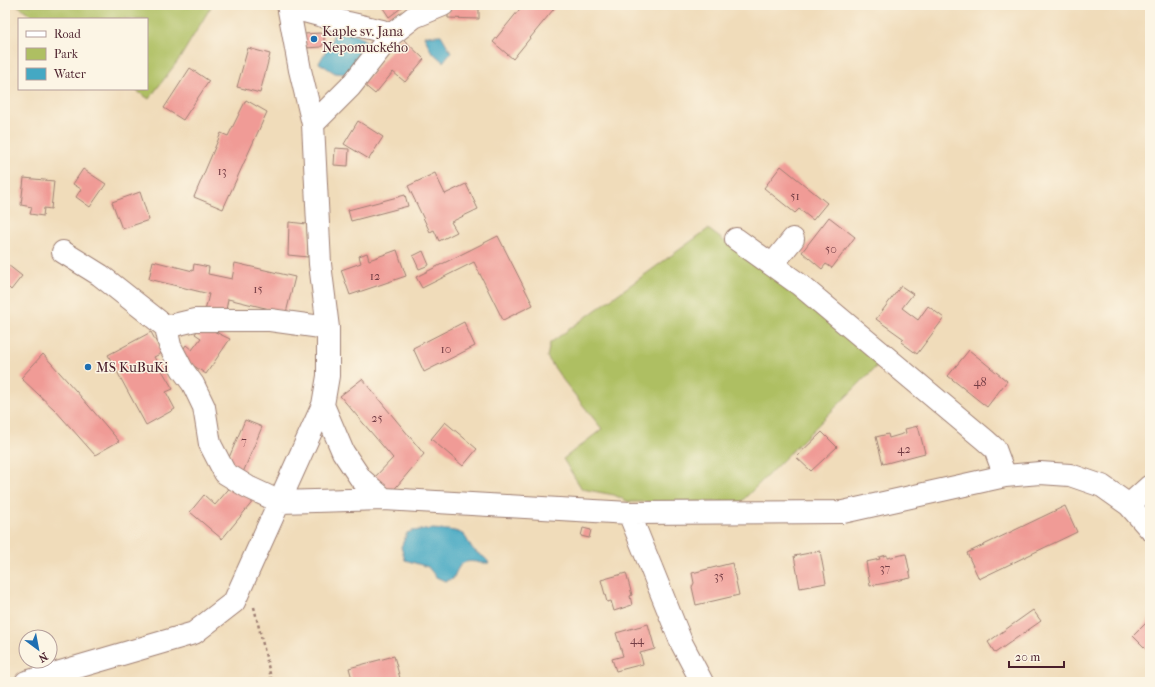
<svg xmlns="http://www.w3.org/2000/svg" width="1155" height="687" viewBox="0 0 1155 687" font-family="'IM FELL French Canon',serif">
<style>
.green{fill:#aebf62;stroke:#7c6f46}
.water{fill:#44a8c3;stroke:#476477}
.building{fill:#f09b96}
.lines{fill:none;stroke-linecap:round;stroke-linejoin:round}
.minor-casing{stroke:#9d7e72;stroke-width:24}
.path{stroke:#9d7e72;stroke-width:2.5;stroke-dasharray:3 3;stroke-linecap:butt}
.minor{stroke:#fff;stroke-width:22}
.poi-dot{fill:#1f6fb2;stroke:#fcf5e5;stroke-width:1.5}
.labels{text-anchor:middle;stroke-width:3;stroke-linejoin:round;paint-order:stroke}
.number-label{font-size:12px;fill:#743e46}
.poi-label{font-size:14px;fill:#4a1f2b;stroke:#fcf5e5;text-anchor:start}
</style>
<rect width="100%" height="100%" fill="#fcf5e5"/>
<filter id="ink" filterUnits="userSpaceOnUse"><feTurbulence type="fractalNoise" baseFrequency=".025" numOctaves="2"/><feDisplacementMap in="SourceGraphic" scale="8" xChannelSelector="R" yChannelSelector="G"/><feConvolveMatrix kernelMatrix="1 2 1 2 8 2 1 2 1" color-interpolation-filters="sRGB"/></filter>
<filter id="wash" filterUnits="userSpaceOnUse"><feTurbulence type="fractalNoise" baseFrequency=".012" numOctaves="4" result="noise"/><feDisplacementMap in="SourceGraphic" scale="16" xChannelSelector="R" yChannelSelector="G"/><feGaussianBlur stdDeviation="0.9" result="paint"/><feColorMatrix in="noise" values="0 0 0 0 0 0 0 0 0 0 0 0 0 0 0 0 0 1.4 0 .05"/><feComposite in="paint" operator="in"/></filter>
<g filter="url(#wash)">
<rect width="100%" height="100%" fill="#f0dcba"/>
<path class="green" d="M 17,5 L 212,5 L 180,58 L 149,99 L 134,89 L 147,89 L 147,19 L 37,19 Z
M 708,229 L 884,359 L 741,502 L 629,502 L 614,495 L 582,489 L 563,459 L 602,429 L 563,380 L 547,357 L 550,343 Z"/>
<path class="water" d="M 345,31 L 355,34 L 369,43 L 347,74 L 335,73 L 319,63 L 332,40 L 333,34 Z
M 441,35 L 451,52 L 443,62 L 431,51 L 424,36 Z
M 432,529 C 442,530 456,529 464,535 C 468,540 470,547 475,551 C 481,556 485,556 489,563 C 480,564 465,557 459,567 C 456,571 455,575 453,579 L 445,581 L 436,577 L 428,567 L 405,560 L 401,547 L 407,533 L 412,531 Z"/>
<g id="blocks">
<path class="building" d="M 381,5 L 405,5 L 389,17 Z
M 523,5 L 557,5 L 513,59 L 493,42 Z
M 456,7 L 479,9 L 479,19 L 448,18 L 448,9 Z
M 320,33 L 324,35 L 324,43 L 321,47 L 305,48 L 304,34 Z
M 402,38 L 424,59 L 405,82 L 393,72 L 375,94 L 363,84 Z
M 248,48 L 270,54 L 260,93 L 237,87 Z
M 190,68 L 209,81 L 183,120 L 164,108 Z
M 246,100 L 267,112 L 223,209 L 194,197 L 221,133 L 228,136 Z
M 358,121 L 383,137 L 369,159 L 344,144 Z
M 335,148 L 349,149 L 348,166 L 334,165 Z
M 781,166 L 827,203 L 813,220 L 799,209 L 795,213 L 764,188 Z
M 83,169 L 106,184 L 90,207 L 76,197 L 81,189 L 73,184 Z
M 435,173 L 445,194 L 466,184 L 478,209 L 451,222 L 457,232 L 439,241 L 434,230 L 430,232 L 408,186 Z
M 24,178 L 54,181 L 51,209 L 44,208 L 43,216 L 30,214 L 32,207 L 21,205 Z
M 140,192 L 149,220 L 122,229 L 112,202 Z
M 405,195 L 408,206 L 351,221 L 348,210 Z
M 829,217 L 855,237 L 832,268 L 826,264 L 822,269 L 802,252 Z
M 289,222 L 307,224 L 308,257 L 288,255 Z
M 498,236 L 533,305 L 503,320 L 474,262 L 422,288 L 416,277 Z
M 397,250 L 406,276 L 350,295 L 341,270 L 361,263 L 359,256 L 367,253 L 369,260 Z
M 423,251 L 429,265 L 419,269 L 413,256 Z
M 153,261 L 193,271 L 194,264 L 209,267 L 208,274 L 232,279 L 235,263 L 295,277 L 286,313 L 228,299 L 225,316 L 205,311 L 209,294 L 149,279 Z
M 8,265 L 22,276 L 11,290 L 5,284 L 5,270 Z
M 901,286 L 913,294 L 902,308 L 918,320 L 928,306 L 944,318 L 917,354 L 901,342 L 904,339 L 876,319 Z
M 464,322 L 475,346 L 424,372 L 413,348 Z
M 201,325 L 230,339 L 206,374 L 179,356 L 186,345 L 192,350 L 201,338 L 195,334 Z
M 151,332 L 162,353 L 154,357 L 173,389 L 166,392 L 175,409 L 146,425 L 108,355 Z
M 969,350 L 1007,381 L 987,407 L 948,376 Z
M 43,354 L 76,391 L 119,441 L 95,455 L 55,410 L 21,378 Z
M 362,379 L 424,454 L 392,492 L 374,478 L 393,458 L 340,396 Z
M 245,420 L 262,427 L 242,475 L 225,467 Z
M 445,422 L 477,449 L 463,466 L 431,439 Z
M 918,426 L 925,453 L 883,464 L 876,437 L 888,434 L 889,438 L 906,433 L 905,429 Z
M 822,432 L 837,447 L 811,471 L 796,457 Z
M 233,484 L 254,500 L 222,539 L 190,512 L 204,495 L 215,505 Z
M 1065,506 L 1077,532 L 979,579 L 967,553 Z
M 583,528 L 591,530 L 589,538 L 581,536 Z
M 820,551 L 826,583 L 800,588 L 794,556 Z
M 906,554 L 911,578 L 870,586 L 866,562 L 880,559 L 879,557 L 887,555 L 887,558 Z
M 732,563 L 739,595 L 696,605 L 692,587 L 694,583 L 692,573 Z
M 626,573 L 632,595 L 630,596 L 632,605 L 614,611 L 611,601 L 607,602 L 601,580 Z
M 1033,610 L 1041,621 L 995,653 L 988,642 Z
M 1150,619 L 1150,653 L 1133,636 Z
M 648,624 L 655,649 L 640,653 L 643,664 L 616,671 L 612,659 L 623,656 L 616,633 Z
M 394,656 L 401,682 L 353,682 L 349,668 Z"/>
</g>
</g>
<g filter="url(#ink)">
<use href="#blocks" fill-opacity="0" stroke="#9d7e72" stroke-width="1"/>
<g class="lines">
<g class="minor-casing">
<path id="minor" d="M 288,5 L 300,70 L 313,124 L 320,264 L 328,328 L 328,376 L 323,405 L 343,452 L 361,479 L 384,499 L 629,513 L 843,512 L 1005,476 L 1040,473 L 1070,475 L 1102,486 L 1129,505 L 1150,529
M 289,7 L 348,23 L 382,31 L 391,35
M 313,124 L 350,87 L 391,35 L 414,17 L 443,5
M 736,239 L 800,285 L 985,440 L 995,449 L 1005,476
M 63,252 L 100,275 L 166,327 L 195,320 L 270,320 L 328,328
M 772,265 L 793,239
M 166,327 L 170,346 L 182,369 L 193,384 L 204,407 L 210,444 L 225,473 L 248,487 L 280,502 L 384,499
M 1129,505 L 1150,486
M 629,513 L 682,644 L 702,682
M 26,682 L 194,633 L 234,602 L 323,405"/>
</g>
<path class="path" d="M 254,607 L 272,682"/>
<use href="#minor" class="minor"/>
</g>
</g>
<g class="poi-dot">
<circle cx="314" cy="39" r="4"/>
<circle cx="88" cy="367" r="4"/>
</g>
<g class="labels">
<g class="number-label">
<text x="222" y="175">13</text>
<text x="795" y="200">51</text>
<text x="831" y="253">50</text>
<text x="375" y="280">12</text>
<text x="258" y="293">15</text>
<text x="446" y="353">10</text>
<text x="980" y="386">48</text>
<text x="377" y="422">25</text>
<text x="244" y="445">7</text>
<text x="904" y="453">42</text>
<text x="885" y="572">37</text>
<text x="719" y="580">35</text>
<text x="637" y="644">44</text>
</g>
<g class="poi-label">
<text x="322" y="36">Kaple sv. Jana<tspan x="322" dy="16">Nepomuckého</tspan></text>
<text x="96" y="372">MS KuBuKi</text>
</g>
</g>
<rect width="1155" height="687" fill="none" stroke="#fcf5e5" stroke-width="20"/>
<rect x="18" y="18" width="130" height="72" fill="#fcf5e5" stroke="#b59f9b"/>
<rect x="26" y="31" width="20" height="6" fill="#ffffff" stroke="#b59f9b"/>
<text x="54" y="38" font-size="12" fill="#4a1f2b">Road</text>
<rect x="26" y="48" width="20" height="12" fill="#aebf62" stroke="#b59f9b"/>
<text x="54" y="58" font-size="12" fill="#4a1f2b">Park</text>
<rect x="26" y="68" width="20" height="12" fill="#44a8c3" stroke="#b59f9b"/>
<text x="54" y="78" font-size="12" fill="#4a1f2b">Water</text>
<g transform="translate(38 649) rotate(148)"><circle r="19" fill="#fcf5e5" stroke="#b59f9b"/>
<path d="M0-3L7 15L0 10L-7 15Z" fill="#1f6fb2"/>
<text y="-6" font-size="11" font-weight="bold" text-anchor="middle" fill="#4a1f2b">N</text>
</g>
<path d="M1009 661v6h55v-6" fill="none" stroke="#4a1f2b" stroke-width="2"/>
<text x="1015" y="661" font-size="12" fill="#4a1f2b" stroke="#fcf5e5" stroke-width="3" paint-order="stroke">20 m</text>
</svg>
